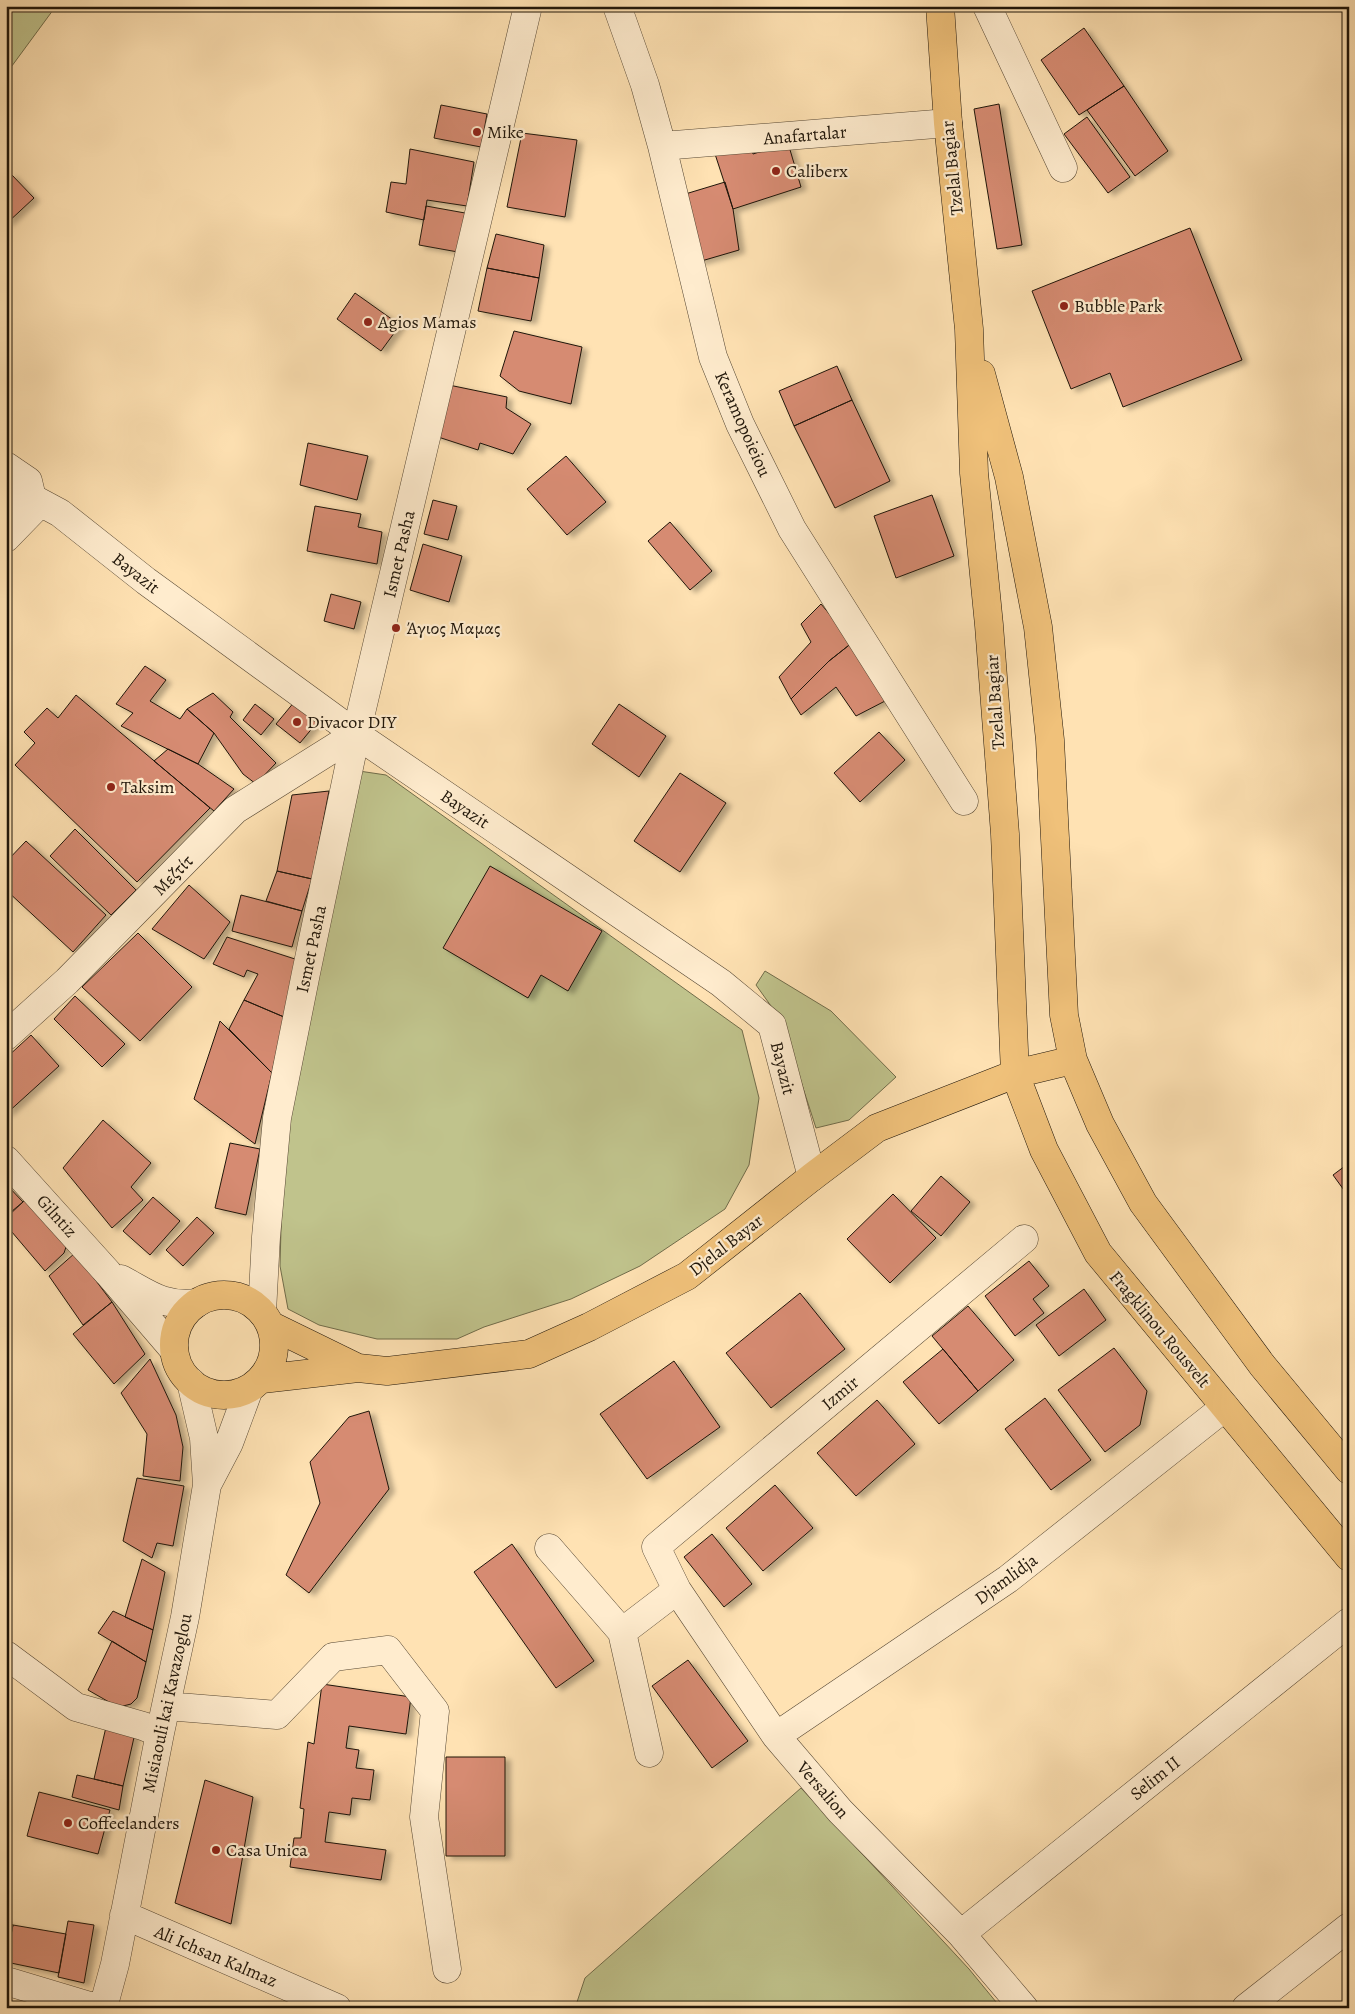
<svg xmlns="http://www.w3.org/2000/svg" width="1355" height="2014" viewBox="0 0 1355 2014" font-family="Alegreya,serif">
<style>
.green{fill:#c0c38c;stroke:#706c4a}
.building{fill:#d68b72;stroke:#1f1509;filter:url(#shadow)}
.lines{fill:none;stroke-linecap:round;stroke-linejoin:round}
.minor-casing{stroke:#574834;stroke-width:29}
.major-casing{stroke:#1f1509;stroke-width:29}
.minor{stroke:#ffecce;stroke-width:28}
.major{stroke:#f0c17a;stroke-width:28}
.poi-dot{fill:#8f2418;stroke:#ffecce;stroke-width:2}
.labels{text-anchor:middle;stroke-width:4.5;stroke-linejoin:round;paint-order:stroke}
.poi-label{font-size:18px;fill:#1f1509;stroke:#ffecce;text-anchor:start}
.street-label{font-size:18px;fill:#1f1509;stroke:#ffecce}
</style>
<defs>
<filter id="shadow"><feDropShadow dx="5.5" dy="3" stdDeviation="2.5" flood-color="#0004"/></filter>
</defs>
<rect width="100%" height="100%" fill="#ffe2b3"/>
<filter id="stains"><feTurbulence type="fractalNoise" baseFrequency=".004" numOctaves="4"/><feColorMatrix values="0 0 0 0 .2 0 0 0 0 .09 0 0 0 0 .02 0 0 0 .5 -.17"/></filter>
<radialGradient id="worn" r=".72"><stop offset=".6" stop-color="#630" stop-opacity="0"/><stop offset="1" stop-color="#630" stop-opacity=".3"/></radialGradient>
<path class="green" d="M 6,6 L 56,6 L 6,74 Z
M 359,771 L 386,775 L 742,1030 L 759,1098 L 749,1165 L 725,1209 L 640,1266 L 571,1299 L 484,1327 L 457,1339 L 377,1339 L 319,1325 L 288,1309 L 280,1266 L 284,1114 Z
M 765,971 L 831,1011 L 896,1077 L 849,1120 L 816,1128 L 781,1020 L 756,985 Z
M 801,1788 L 969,1969 L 1001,2008 L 575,2008 L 585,1978 Z"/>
<path class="building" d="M 1084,28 L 1124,86 L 1079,115 L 1041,60 Z
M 1124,86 L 1168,151 L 1135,176 L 1087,110 Z
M 999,104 L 1022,245 L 997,249 L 974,109 Z
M 441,105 L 487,114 L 481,147 L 434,138 Z
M 1087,117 L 1130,177 L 1108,193 L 1064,134 Z
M 522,133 L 577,140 L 565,217 L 507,207 Z
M 788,143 L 801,187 L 733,209 L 715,154 L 750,144 L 753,154 Z
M 410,149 L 474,162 L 467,206 L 427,200 L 424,220 L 386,212 L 391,182 L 406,184 Z
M 11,174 L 34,198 L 6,224 L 6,178 Z
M 725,182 L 733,209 L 739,250 L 698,262 L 682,195 Z
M 426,206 L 465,213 L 458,252 L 419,245 Z
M 1190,228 L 1242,360 L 1123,407 L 1110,373 L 1071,389 L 1032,291 Z
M 496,234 L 544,245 L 539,278 L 487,268 Z
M 487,268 L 539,278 L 531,321 L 478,311 Z
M 355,293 L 400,325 L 381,351 L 337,319 Z
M 514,331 L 582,347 L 571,404 L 519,391 L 500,376 Z
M 837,366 L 852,400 L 794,426 L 779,391 Z
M 444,384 L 507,397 L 506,408 L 531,424 L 513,454 L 480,443 L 478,450 L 429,434 Z
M 852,400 L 890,481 L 835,508 L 794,426 Z
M 308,443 L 368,456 L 357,500 L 300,485 Z
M 566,456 L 606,502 L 567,535 L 527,489 Z
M 932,495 L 954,556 L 896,578 L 874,516 Z
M 433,500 L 457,506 L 448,540 L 424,534 Z
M 315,506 L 361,514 L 358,527 L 382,532 L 377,564 L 307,551 Z
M 670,522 L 712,571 L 690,590 L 648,541 Z
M 423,544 L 462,556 L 449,602 L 410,590 Z
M 331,594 L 361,602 L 354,629 L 324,621 Z
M 821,604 L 853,642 L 829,661 L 791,699 L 779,677 L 811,642 L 801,624 Z
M 853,642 L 887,700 L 856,716 L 836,687 L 801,715 L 791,699 L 829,661 Z
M 145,666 L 166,680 L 150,701 L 180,719 L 187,709 L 214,733 L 198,764 L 121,726 L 133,713 L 116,704 Z
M 213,693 L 233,712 L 230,717 L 276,763 L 256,784 L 243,774 L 214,733 L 187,709 Z
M 76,695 L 210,808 L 137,882 L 15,765 L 35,743 L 24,732 L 47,708 L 58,718 Z
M 295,701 L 319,720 L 300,743 L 276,724 Z
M 255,704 L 274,719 L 261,735 L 243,720 Z
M 619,704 L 666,736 L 639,777 L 592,744 Z
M 879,732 L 905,760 L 860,802 L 834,773 Z
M 168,749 L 198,764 L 234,789 L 214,811 L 154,761 Z
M 680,773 L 726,803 L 680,872 L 634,841 Z
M 329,791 L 312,879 L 277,871 L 292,795 Z
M 75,829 L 136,890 L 111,915 L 50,856 Z
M 26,841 L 106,915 L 73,952 L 6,890 L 6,862 Z
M 490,866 L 602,931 L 568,991 L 541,975 L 528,998 L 443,948 Z
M 277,871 L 312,879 L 302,911 L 266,901 Z
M 189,885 L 230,922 L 204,959 L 152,929 Z
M 241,895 L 302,911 L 292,947 L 232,931 Z
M 138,933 L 192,987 L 140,1041 L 82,987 Z
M 227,937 L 298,960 L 284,1017 L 244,1000 L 258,974 L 247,970 L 244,977 L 213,964 Z
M 75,996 L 125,1044 L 102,1067 L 54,1019 Z
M 244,1000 L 284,1017 L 272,1073 L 229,1029 Z
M 220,1021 L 272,1073 L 255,1144 L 194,1099 Z
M 31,1035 L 59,1066 L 6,1114 L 6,1058 Z
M 103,1120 L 151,1163 L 131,1187 L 143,1200 L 112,1228 L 63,1168 Z
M 230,1143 L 260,1149 L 246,1215 L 215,1208 Z
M 1349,1163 L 1349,1197 L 1333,1175 Z
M 941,1176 L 970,1202 L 941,1236 L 911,1211 Z
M 6,1184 L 23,1202 L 6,1216 Z
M 893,1194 L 936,1238 L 890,1283 L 847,1239 Z
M 153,1197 L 180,1221 L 150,1255 L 123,1231 Z
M 26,1199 L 65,1239 L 66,1247 L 64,1253 L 45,1271 L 6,1225 L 6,1218 Z
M 197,1217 L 214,1233 L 183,1266 L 166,1250 Z
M 75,1253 L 112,1302 L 83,1325 L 49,1276 Z
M 1029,1261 L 1049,1286 L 1033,1299 L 1044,1313 L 1015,1336 L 985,1296 Z
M 1084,1289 L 1106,1320 L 1059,1356 L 1036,1325 Z
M 800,1293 L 845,1349 L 771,1408 L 726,1353 Z
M 112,1302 L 145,1354 L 114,1384 L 73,1334 Z
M 968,1306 L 1014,1360 L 978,1391 L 932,1336 Z
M 1114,1348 L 1147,1391 L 1140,1425 L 1105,1452 L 1058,1390 Z
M 943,1349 L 978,1391 L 939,1424 L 903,1382 Z
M 150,1359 L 176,1415 L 183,1447 L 180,1481 L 143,1476 L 147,1434 L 121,1393 Z
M 674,1361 L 720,1427 L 647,1479 L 600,1414 Z
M 1045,1398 L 1091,1460 L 1051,1490 L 1005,1429 Z
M 877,1400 L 915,1444 L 856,1496 L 817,1453 Z
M 369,1411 L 389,1489 L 309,1593 L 286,1575 L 320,1503 L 310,1462 L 349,1417 Z
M 137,1478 L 184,1486 L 173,1546 L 157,1543 L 152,1558 L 123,1541 Z
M 775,1485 L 813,1528 L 763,1571 L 726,1528 Z
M 712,1534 L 752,1584 L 724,1607 L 684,1557 Z
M 512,1544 L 594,1661 L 556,1688 L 474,1572 Z
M 142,1559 L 165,1572 L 153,1630 L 125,1617 Z
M 113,1611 L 153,1630 L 146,1662 L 98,1633 Z
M 112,1641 L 146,1662 L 137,1698 L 131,1704 L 123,1706 L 116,1706 L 88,1690 Z
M 688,1660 L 748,1741 L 712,1768 L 652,1686 Z
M 322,1684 L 411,1697 L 406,1734 L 349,1726 L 346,1748 L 359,1750 L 356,1768 L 374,1770 L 370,1800 L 352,1798 L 350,1815 L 329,1812 L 325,1842 L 386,1850 L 381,1880 L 290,1867 L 294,1838 L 301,1838 L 304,1809 L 300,1808 L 308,1742 L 314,1744 Z
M 106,1727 L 135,1733 L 123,1786 L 94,1779 Z
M 446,1757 L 505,1757 L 505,1856 L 446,1856 Z
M 77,1775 L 123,1786 L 119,1810 L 72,1797 Z
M 205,1780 L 253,1797 L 231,1924 L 175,1903 Z
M 39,1792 L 110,1810 L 98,1854 L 27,1836 Z
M 6,1921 L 13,1925 L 6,1959 Z
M 68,1921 L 94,1925 L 84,1983 L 58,1977 Z
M 13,1925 L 66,1934 L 59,1973 L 6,1962 Z"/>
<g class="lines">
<g class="minor-casing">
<path id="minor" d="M 617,6 L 645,85 L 662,146 L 713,357 L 740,424 L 792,529 L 964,801
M 987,6 L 1063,168
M 662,146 L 948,123
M 6,466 L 28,481 L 32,498 L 60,513 L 146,581 L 360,737 L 721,983 L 772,1025 L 812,1177
M 6,497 L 16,504 L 32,498
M 6,538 L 40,503
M 6,1036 L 67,981 L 235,810 L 356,734
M 6,1160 L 108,1273 L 174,1350
M 1024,1239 L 656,1547 L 677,1590 L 776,1736 L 840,1811 L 961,1934 L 1024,2008
M 121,1279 C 149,1294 163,1307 197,1303
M 262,1312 L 266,1237 L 277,1118 L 306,973 L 356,734 L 528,6
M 207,1485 L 229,1443 L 249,1389
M 549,1548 L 622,1632 L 649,1753
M 622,1632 L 677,1590
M 6,1655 L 76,1707 L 143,1726 L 160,1733
M 166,1706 L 277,1715 L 333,1657 L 388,1650 L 435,1711 L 424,1817 L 447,1969
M 776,1736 L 1008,1579 L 1225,1407
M 124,1915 L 337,2008
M 961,1934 L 1349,1622
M 6,1981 L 96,2008
M 103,2008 L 115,1964 L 160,1733 L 185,1617 L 207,1485 L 204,1438 L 191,1382
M 1246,2008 L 1349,1927"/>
</g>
<g class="major-casing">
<path id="major" d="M 940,6 L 948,123 L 969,329 L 974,473 L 989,625 L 1005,834 L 1015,1074 L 1044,1150 L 1098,1253 L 1349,1557
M 981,374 L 1009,477 L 1038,627 L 1050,740 L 1064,1015 L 1073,1060 L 1100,1124 L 1143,1203 L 1262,1365 L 1349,1470
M174 1345a50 50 0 1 1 100 0a50 50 0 1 1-100 0Z
M 270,1325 L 358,1368
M 262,1379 L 358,1368 L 387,1371 L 529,1354 L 589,1327 L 687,1276 L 812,1177 L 877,1128 L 1015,1074 L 1073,1060"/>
</g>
<use href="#minor" class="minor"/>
<use href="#major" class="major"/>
</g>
<g class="poi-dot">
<circle cx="477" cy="132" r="5"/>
<circle cx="776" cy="171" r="5"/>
<circle cx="1064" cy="306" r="5"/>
<circle cx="368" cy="322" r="5"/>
<circle cx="396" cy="628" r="5"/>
<circle cx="297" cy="722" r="5"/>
<circle cx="111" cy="787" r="5"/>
<circle cx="68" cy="1823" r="5"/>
<circle cx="216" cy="1850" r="5"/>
</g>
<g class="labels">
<g class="poi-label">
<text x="487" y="138">Mike</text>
<text x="786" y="177">Caliberx</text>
<text x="1074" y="312">Bubble Park</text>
<text x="378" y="328">Agios Mamas</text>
<text x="406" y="634">Άγιος Μαμας</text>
<text x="307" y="728">Divacor DIY</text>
<text x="121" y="793">Taksim</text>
<text x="78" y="1829">Coffeelanders</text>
<text x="226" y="1856">Casa Unica</text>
</g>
<g class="street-label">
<text transform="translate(805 135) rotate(-5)" y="6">Anafartalar</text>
<text transform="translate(952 168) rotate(-96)" y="6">Tzelal Bagiar</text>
<text transform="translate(743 424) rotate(66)" y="6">Keramopoieiou</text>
<text transform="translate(399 554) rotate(-77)" y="6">Ismet Pasha</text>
<text transform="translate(136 573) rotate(38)" y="6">Bayazit</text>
<text transform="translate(995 702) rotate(-94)" y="6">Tzelal Bagiar</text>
<text transform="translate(465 809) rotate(34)" y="6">Bayazit</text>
<text transform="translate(173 875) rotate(-46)" y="6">Μεζτίτ</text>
<text transform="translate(311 949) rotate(-78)" y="6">Ismet Pasha</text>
<text transform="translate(783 1068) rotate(76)" y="6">Bayazit</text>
<text transform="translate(57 1216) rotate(48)" y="6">Gilntiz</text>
<text transform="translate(726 1245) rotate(-38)" y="6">Djelal Bayar</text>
<text transform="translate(1160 1329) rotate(50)" y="6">Fragklinou Rousvelt</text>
<text transform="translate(840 1393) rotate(-40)" y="6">Izmir</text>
<text transform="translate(1006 1579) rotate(-36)" y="6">Djamlidja</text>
<text transform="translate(167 1703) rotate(-78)" y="6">Misiaouli kai Kavazoglou</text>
<text transform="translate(1155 1778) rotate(-39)" y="6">Selim II</text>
<text transform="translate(823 1790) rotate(49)" y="6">Versalion</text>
<text transform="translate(216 1956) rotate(23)" y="6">Ali Ichsan Kalmaz</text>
</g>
</g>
<rect width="1355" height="2014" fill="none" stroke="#ffe2b3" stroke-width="25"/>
<rect x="8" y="8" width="1340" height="1999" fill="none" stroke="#1f1509" stroke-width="2.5"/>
<rect x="12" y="12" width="1330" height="1989" fill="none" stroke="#1f1509"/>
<rect width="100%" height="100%" filter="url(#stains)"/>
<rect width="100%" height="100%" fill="url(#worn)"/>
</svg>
